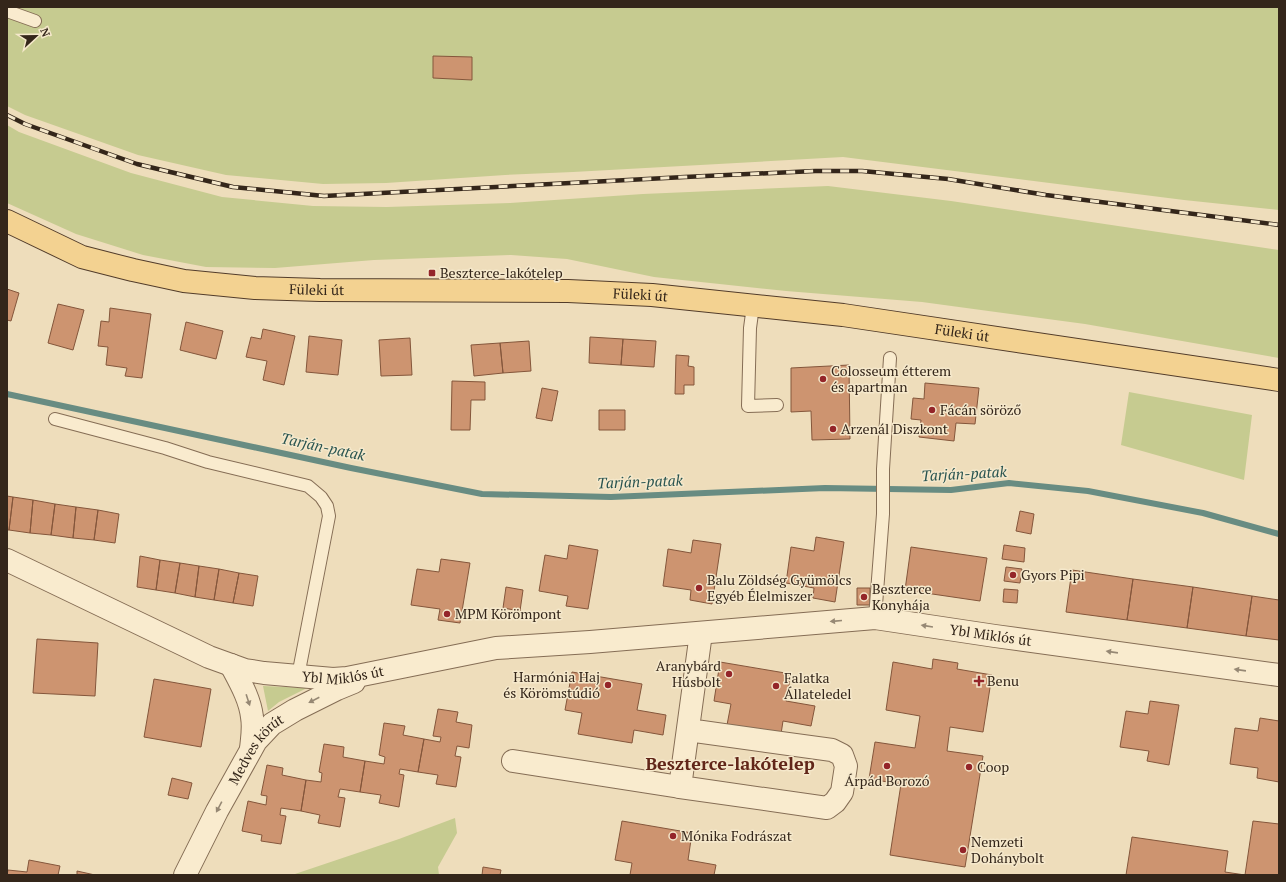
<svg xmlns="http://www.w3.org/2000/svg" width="1286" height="882" viewBox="0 0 1286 882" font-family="'PT Serif',serif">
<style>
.green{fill:#c6cb90}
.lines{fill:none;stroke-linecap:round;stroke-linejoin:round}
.stream{stroke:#688c82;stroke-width:6}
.building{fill:#cd9470;stroke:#84563b}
.lane-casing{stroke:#856d55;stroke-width:14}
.street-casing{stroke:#856d55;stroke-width:24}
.primary-casing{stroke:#523c2a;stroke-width:24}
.lane{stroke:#f9ebce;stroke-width:12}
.street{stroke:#f9ebce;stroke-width:22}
.primary{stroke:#f3d291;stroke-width:22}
.rail-casing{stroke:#34261a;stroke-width:4.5}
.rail{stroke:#f5e8cb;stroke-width:3;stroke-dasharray:9;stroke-linecap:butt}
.oneway{fill:#968874}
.poi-dot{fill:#942529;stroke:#f5e8cb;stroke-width:1.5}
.labels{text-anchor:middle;stroke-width:3;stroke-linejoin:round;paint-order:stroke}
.poi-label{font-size:14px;fill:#34261a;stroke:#f5e8cb;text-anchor:start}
.street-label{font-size:14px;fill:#34261a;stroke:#f5e8cb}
.water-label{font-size:15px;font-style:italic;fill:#295450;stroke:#f5e8cb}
.district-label{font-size:18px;font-weight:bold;fill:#612619;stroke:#f5e8cb}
</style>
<rect width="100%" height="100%" fill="#edb"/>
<path class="green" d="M 7,7 L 1279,7 L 1279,210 L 1184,200 L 843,157 L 573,172 L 505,175 L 386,183 L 323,184 L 226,175 L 138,155 L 25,115 L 7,106 Z
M 7,125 L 19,132 L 131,173 L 222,197 L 313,206 L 387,207 L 510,203 L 643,194 L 828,186 L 951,201 L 1279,250 L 1279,358 L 1085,324 L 922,302 L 786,291 L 654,277 L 567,259 L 511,255 L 374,260 L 275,268 L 206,267 L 143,255 L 76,234 L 7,203 Z
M 1129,392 L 1252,415 L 1244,480 L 1121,445 Z
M 263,686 L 307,688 L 279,702 L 268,711 Z
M 455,818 L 457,833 L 438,867 L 439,875 L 292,875 L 399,839 Z"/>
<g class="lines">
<path class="stream" d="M 7,394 L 351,468 L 482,494 L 611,497 L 825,488 L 951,490 L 1009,483 L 1088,491 L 1203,513 L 1279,534"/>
</g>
<path class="building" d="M 433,56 L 472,57 L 472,80 L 433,78 Z
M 7,289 L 19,293 L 11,321 L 7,320 Z
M 58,304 L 84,310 L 73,350 L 48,343 Z
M 110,308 L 151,314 L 142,378 L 125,376 L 127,368 L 106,365 L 108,347 L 98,346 L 101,321 L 109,322 Z
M 186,322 L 223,331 L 216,359 L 180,350 Z
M 263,329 L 295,336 L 284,385 L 263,380 L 267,361 L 246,357 L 251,337 L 261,339 Z
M 309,336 L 342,340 L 338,375 L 306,372 Z
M 590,337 L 623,339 L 621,365 L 589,363 Z
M 410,338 L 412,375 L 381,376 L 379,340 Z
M 623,339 L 656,341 L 654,367 L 621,365 Z
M 529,341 L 531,371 L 503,373 L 500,343 Z
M 500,343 L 503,373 L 474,376 L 471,345 Z
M 676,355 L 689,356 L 688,366 L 694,367 L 694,385 L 684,385 L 684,394 L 675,394 Z
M 849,365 L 850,439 L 812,440 L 811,411 L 791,412 L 791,368 Z
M 452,381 L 485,382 L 485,400 L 471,400 L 470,430 L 451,430 Z
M 925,383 L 979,388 L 975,424 L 956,423 L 954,441 L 919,437 L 921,420 L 911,419 L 913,398 L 924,399 Z
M 542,388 L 558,391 L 552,421 L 536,418 Z
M 599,410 L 625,410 L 625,430 L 599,430 Z
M 7,496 L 13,497 L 9,530 L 7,530 Z
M 13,497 L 33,500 L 30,533 L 9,530 Z
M 33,500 L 55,504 L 51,535 L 30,533 Z
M 55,504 L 76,507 L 73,538 L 51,535 Z
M 76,507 L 98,510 L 94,540 L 73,538 Z
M 98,510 L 119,514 L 115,543 L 94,540 Z
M 1020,511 L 1034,514 L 1031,534 L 1016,531 Z
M 816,537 L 844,542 L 835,602 L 813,598 L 814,588 L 786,583 L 791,547 L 814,551 Z
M 693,540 L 721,544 L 712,604 L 690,600 L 691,590 L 663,586 L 668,549 L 691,553 Z
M 569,545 L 598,550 L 588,609 L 566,606 L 568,596 L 539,591 L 545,555 L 567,559 Z
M 1004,545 L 1025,548 L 1024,562 L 1002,559 Z
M 911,547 L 987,558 L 980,601 L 905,590 Z
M 140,556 L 160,560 L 156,590 L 137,587 Z
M 441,559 L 470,563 L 460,623 L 438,620 L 440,609 L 411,605 L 417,569 L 439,572 Z
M 160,560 L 180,563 L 175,593 L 156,590 Z
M 180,563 L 199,566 L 195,597 L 175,593 Z
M 199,566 L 219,569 L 214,600 L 195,597 Z
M 1006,567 L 1022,569 L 1020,583 L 1004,581 Z
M 219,569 L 239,573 L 233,603 L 214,600 Z
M 1072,570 L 1133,579 L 1127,620 L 1066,612 Z
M 239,573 L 258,576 L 253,606 L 233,603 Z
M 1133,579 L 1193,587 L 1187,628 L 1127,620 Z
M 506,587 L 523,590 L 520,611 L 503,608 Z
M 1193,587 L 1252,596 L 1246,636 L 1187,628 Z
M 857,588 L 870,588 L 870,605 L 857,605 Z
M 1004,589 L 1018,590 L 1017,603 L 1003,602 Z
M 1252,596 L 1279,600 L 1279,640 L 1246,636 Z
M 37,639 L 98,643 L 95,696 L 33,693 Z
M 933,659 L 958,663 L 957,669 L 992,675 L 983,732 L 950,727 L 947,751 L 983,756 L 965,867 L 890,855 L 901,784 L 869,779 L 875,742 L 915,748 L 920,716 L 886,710 L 893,662 L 932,669 Z
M 720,662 L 791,674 L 786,701 L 815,706 L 811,726 L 783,721 L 781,734 L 727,725 L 731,704 L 714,701 Z
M 572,672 L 642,684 L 637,710 L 666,715 L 663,735 L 634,730 L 632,743 L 578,734 L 582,713 L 565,710 Z
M 154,679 L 211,689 L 201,747 L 144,737 Z
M 1150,701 L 1179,705 L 1169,765 L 1147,761 L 1149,751 L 1120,747 L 1126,711 L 1148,714 Z
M 438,709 L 458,712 L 456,722 L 472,725 L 469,748 L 457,746 L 455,756 L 461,757 L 456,787 L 436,784 L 438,775 L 418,772 L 424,739 L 440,742 L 441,737 L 433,736 Z
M 1260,718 L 1279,721 L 1279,782 L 1257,778 L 1258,768 L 1230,764 L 1235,728 L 1258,731 Z
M 384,723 L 405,726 L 403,735 L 424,739 L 418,772 L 400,769 L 399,774 L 404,775 L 399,807 L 379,803 L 381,795 L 360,792 L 365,761 L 384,764 L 385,757 L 379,755 Z
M 324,744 L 344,747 L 343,757 L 365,761 L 360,792 L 340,789 L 338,797 L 345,798 L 340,827 L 318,823 L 320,815 L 301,811 L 306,780 L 321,782 L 322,773 L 319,772 Z
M 267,765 L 283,768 L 282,775 L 306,780 L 301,811 L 281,808 L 280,815 L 286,816 L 281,844 L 261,841 L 262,835 L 242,831 L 248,801 L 266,805 L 267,796 L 261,795 Z
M 172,778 L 192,783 L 188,799 L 168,795 Z
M 622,821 L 692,833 L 688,860 L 716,865 L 714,875 L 630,875 L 632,863 L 615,860 Z
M 1253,821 L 1279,824 L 1279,875 L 1245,875 Z
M 1132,837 L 1228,851 L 1225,872 L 1245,875 L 1126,875 Z
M 29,860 L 60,866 L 58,875 L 7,875 L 8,870 L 27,872 Z
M 483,867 L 501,870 L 500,875 L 482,875 Z
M 77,871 L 95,875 L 77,875 Z"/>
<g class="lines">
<g class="lane-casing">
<path id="lane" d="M 7,11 L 35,21
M 753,306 L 750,328 L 748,406 L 777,405
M 55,419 L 165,448 L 208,462 L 308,486 L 321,497 L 327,506 L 329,516 L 298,676
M 875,618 L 883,514 L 883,469 L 890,358"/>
</g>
<g class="street-casing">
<g id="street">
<path id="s1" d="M 7,560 L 209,657 L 245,670 L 264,673 L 333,679 L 347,678 L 496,648 L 590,642 L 875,618 L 995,636 L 1279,675"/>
<path d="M 231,665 C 240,682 250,699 252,717 C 254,728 252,738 251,749"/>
<path d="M 688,730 L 832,750 L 842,755 L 846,766 L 842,792 L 835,802 L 827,808 L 680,787 L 701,633"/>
<path d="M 513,761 L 680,787"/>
<path id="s2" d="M 185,875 L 217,811 L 256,741 L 272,724 L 295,710 L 337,689 L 354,682"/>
</g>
</g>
<g class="primary-casing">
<g id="primary">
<path id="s3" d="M 7,221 L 82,257 L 133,270 L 184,281 L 255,288 L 320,290 L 568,291 L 652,295 L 843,315 L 1279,380"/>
</g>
</g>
<use href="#lane" class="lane"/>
<use href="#street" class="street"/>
<use href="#primary" class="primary"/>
<g class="rail-casing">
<path id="rail" d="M 7,115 L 25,124 L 137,164 L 233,187 L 324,196 L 685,177 L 815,171 L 862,171 L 948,179 L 1046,195 L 1279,225"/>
</g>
<use href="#rail" class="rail"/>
</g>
<defs><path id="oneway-solid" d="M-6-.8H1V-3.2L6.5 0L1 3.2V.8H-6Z"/></defs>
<g class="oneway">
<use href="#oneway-solid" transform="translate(836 621) rotate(175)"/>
<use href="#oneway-solid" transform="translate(927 626) rotate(-171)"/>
<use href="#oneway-solid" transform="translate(1112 652) rotate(-172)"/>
<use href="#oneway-solid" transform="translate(1240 670) rotate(-172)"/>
<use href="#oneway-solid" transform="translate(248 700) rotate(72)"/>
<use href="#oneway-solid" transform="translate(314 700) rotate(153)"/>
<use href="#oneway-solid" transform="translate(219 807) rotate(118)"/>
</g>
<g class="poi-dot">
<rect x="428" y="269" width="8" height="8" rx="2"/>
<circle cx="823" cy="379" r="4"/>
<circle cx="932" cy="410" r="4"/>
<circle cx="833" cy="429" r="4"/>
<circle cx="1013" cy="575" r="4"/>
<circle cx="699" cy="588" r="4"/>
<circle cx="864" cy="597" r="4"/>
<circle cx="447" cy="614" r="4"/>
<circle cx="729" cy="674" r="4"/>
<path d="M977 675h4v4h4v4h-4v4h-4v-4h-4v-4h4z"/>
<circle cx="608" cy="685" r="4"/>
<circle cx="776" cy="686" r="4"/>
<circle cx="887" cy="766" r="4"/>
<circle cx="969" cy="767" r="4"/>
<circle cx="673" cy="836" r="4"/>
<circle cx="963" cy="850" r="4"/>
</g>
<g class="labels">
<g class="poi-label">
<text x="440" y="278">Beszterce-lakótelep</text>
<text x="831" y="376">Colosseum étterem<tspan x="831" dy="16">és apartman</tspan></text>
<text x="940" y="415">Fácán söröző</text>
<text x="841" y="434">Arzenál Diszkont</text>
<text x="1021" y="580">Gyors Pipi</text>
<text x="707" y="585">Balu Zöldség Gyümölcs<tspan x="707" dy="16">Egyéb Élelmiszer</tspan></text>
<text x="872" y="594">Beszterce<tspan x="872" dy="16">Konyhája</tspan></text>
<text x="455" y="619">MPM Körömpont</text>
<text x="721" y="671" text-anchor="end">Aranybárd<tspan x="721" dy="16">Húsbolt</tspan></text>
<text x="600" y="682" text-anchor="end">Harmónia Haj<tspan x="600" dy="16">és Körömstúdió</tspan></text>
<text x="784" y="683">Falatka<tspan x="784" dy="16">Állateledel</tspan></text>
<text x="987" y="686">Benu</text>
<text x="977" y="772">Coop</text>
<text x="887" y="786" text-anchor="middle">Árpád Borozó</text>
<text x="681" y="841">Mónika Fodrászat</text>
<text x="971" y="847">Nemzeti<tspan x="971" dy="16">Dohánybolt</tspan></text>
</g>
<g class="street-label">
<text dy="5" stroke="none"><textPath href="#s3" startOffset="321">Füleki út</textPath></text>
<text dy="5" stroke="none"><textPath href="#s3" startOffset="645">Füleki út</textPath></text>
<text dy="5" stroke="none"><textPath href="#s3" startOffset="969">Füleki út</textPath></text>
<text dy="5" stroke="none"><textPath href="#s1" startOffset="1014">Ybl Miklós út</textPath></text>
<text dy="5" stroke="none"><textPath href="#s1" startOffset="361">Ybl Miklós út</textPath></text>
<text dy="5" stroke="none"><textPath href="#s2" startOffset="145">Medves körút</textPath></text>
</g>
<g class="water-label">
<text transform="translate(323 447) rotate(12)" y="5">Tarján-patak</text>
<text transform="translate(964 474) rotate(-3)" y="5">Tarján-patak</text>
<text transform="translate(640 482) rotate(-2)" y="5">Tarján-patak</text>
</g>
<g class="district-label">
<text x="730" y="770">Beszterce-lakótelep</text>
</g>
</g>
<rect width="1286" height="882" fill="none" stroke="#34261a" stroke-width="16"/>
<g transform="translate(36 36) rotate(68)" stroke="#f5e8cb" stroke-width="3" paint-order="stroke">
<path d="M0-3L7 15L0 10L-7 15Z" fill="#34261a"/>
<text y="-6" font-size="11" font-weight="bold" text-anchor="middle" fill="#34261a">N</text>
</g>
</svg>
